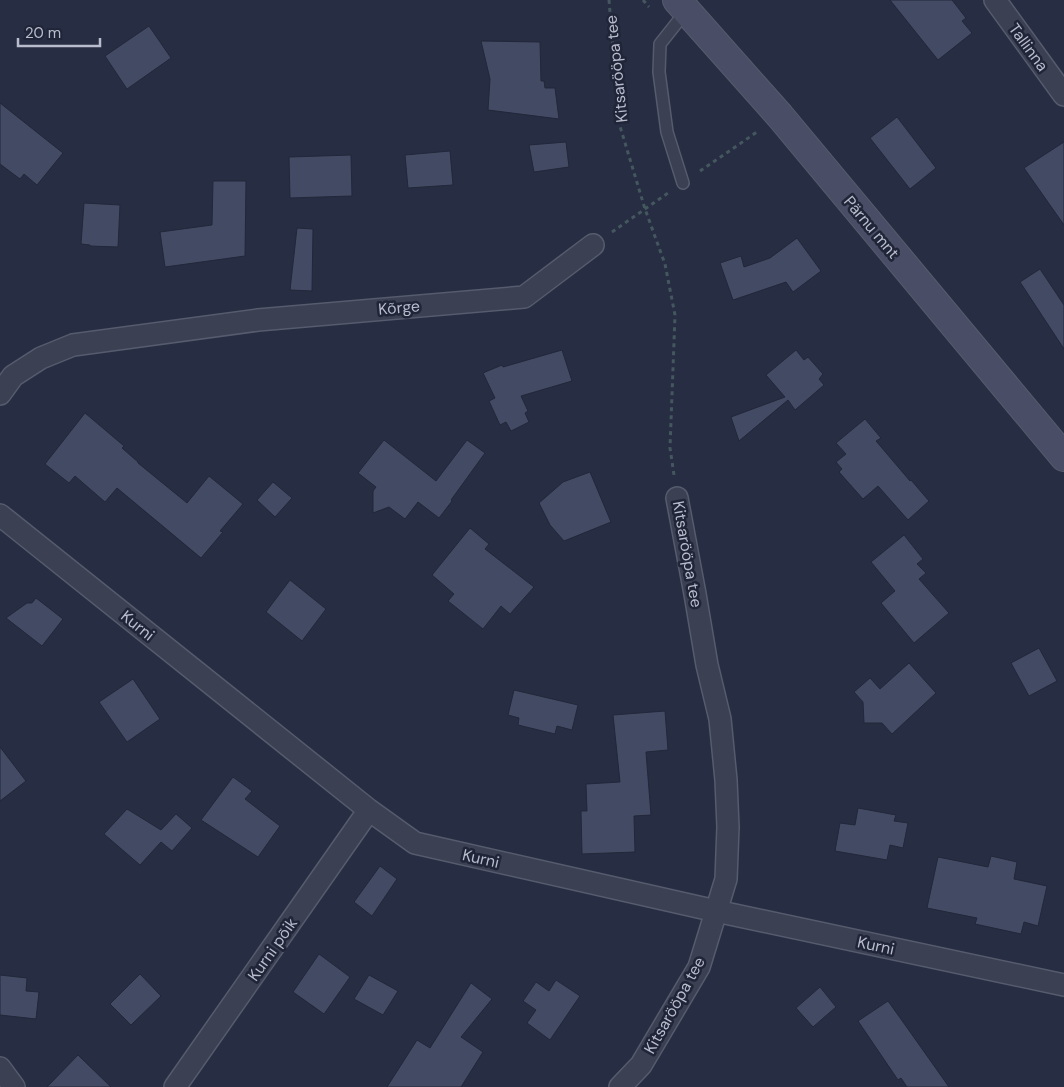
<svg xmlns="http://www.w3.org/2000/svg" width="1064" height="1087" viewBox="0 0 1064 1087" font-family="'DM Sans',sans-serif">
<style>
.building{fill:#434a63;stroke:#22273a}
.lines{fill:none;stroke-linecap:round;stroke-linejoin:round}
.service-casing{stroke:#565b6d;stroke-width:14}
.minor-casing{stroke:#565b6d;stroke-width:24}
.secondary-casing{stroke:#565b6d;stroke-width:30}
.path{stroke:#44575e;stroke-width:3;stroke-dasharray:4 4;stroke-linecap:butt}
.service{stroke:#3b4053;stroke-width:11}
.minor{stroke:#3b4053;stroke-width:21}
.secondary{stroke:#494e66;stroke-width:28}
.labels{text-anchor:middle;stroke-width:5;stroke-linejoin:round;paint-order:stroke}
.street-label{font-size:16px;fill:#b8bccc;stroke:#202538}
</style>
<rect width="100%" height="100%" fill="#272d43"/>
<path class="building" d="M 890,0 L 952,0 L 966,18 L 962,21 L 972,33 L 938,60 Z
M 149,26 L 171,58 L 127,89 L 105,56 Z
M 481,41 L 540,42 L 541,81 L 544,81 L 545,88 L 555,88 L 559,119 L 488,110 L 490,79 Z
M 0,103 L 63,153 L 37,185 L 24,174 L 20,179 L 0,164 Z
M 897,117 L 936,168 L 910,189 L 870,138 Z
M 566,142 L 569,167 L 534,172 L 529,145 Z
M 1064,142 L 1064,225 L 1024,168 Z
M 450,151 L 453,185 L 408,188 L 405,155 Z
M 351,155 L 352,196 L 290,198 L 289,157 Z
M 213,181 L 246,181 L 245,256 L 165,267 L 160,232 L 212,225 Z
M 84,203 L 120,205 L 118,247 L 90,246 L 90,245 L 81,244 Z
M 297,228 L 313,229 L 312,291 L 290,290 Z
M 797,238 L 821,271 L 793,292 L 786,282 L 733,300 L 720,263 L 741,256 L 744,267 L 770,258 Z
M 1040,269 L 1064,305 L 1064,349 L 1020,282 Z
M 562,350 L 572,381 L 521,396 L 528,411 L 525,413 L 529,422 L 511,431 L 506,422 L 500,425 L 489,401 L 495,398 L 483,373 L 502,365 L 503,367 Z
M 796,350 L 804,360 L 808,357 L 823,374 L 819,379 L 824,385 L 795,410 L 788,400 L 739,441 L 731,417 L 785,397 L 766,375 Z
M 85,413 L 124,446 L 122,448 L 138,462 L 138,463 L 187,503 L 209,476 L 243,504 L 220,531 L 223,532 L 201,558 L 117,488 L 105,502 L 75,476 L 69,483 L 45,464 Z
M 865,419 L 881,438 L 876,441 L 910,481 L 911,480 L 929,501 L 908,520 L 878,486 L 863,499 L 839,472 L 842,469 L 836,462 L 846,454 L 836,443 Z
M 384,440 L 436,481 L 467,440 L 485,453 L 451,500 L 452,501 L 439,518 L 418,502 L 405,519 L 389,507 L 373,513 L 373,491 L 376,487 L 358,473 Z
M 590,472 L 611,522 L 564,541 L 550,525 L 539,503 L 563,482 Z
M 273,482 L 292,498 L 275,517 L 257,500 Z
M 470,528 L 489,544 L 485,549 L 534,587 L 510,614 L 501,606 L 483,629 L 448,601 L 454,594 L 432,575 Z
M 904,535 L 923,559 L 917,564 L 926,573 L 919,579 L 949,613 L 914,643 L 881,603 L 895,591 L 871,562 Z
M 290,580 L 326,609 L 302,641 L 266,612 Z
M 36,598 L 63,619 L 42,646 L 6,618 L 27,603 L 32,603 Z
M 1039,648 L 1057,681 L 1029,696 L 1011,663 Z
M 909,663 L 936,693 L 892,734 L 882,723 L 864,723 L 863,702 L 854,692 L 870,678 L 880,689 Z
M 133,679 L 160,719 L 127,742 L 99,702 Z
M 514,690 L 578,705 L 572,730 L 557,726 L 555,734 L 518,725 L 519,718 L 508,715 Z
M 665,711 L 668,750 L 646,752 L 651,815 L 634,816 L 635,852 L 582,854 L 581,811 L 587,811 L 586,784 L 620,782 L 613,715 Z
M 0,747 L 26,781 L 0,801 Z
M 233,777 L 252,791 L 245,799 L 280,826 L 258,857 L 201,820 Z
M 858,808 L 896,815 L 894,821 L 908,823 L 903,848 L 890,845 L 887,860 L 835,851 L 840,823 L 855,825 Z
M 127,809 L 161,830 L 176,814 L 192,828 L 172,851 L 161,842 L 140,865 L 104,834 Z
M 991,856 L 1017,862 L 1014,879 L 1047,886 L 1038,926 L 1024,922 L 1021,934 L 975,924 L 977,918 L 927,908 L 938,857 L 988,867 Z
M 380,866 L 397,879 L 372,916 L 354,902 Z
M 319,954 L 350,977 L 324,1014 L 293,992 Z
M 140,974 L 161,996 L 131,1025 L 110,1004 Z
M 0,975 L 27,978 L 26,991 L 39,992 L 36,1019 L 0,1015 Z
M 369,975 L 398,991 L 383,1015 L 354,999 Z
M 556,980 L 580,996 L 550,1040 L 527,1023 L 536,1010 L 523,1001 L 536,982 L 549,991 Z
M 471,983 L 492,999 L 461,1037 L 483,1052 L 461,1087 L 387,1087 L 417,1040 L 430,1048 Z
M 820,987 L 836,1007 L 813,1027 L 796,1008 Z
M 888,1001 L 908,1029 L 949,1087 L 907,1087 L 901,1078 L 898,1080 L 858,1021 Z
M 78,1055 L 111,1087 L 47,1087 Z"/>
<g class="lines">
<g class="service-casing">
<path id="service" d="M 683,183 L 667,132 L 659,72 L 660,44 L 687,10"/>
</g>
<g class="minor-casing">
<path id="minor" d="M 995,0 L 1064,95
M 0,394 L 13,376 L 41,358 L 73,345 L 258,320 L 524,297 L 593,245
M 0,515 L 369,810 L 415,843 L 716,911 L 1064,985
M 0,1068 L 14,1087
M 175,1087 L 369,810
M 620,1087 L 641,1065 L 699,967 L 726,879 L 728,827 L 726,780 L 720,719 L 707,665 L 695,594 L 677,498"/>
</g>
<g class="secondary-casing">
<path id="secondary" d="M 677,0 L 780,116 L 1064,457"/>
</g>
<path class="path" d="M 609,0 L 619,123 L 645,209 L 665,264 L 675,315 L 670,448 L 674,475
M 643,0 L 649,7
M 700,171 L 757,132
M 612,232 L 668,193"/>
<use href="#service" class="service"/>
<use href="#minor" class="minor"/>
<use href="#secondary" class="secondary"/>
</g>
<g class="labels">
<g class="street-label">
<text transform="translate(1029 47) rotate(54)" y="6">Tallinna</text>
<text transform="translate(616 69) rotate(-96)" y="6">Kitsarööpa tee</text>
<text transform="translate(872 227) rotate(50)" y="6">Pärnu mnt</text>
<text transform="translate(399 307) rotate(-5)" y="6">Kõrge</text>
<text transform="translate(688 554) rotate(80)" y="6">Kitsarööpa tee</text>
<text transform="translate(138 625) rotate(39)" y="6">Kurni</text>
<text transform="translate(481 858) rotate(13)" y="6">Kurni</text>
<text transform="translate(876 945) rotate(12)" y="6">Kurni</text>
<text transform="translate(272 949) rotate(-55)" y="6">Kurni põik</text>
<text transform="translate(674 1005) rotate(-61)" y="6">Kitsarööpa tee</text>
</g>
</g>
<path d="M18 38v8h82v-8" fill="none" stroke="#b8bccc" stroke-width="2.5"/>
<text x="25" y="38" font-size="15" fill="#b8bccc" stroke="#202538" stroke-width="4" paint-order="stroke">20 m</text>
</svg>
